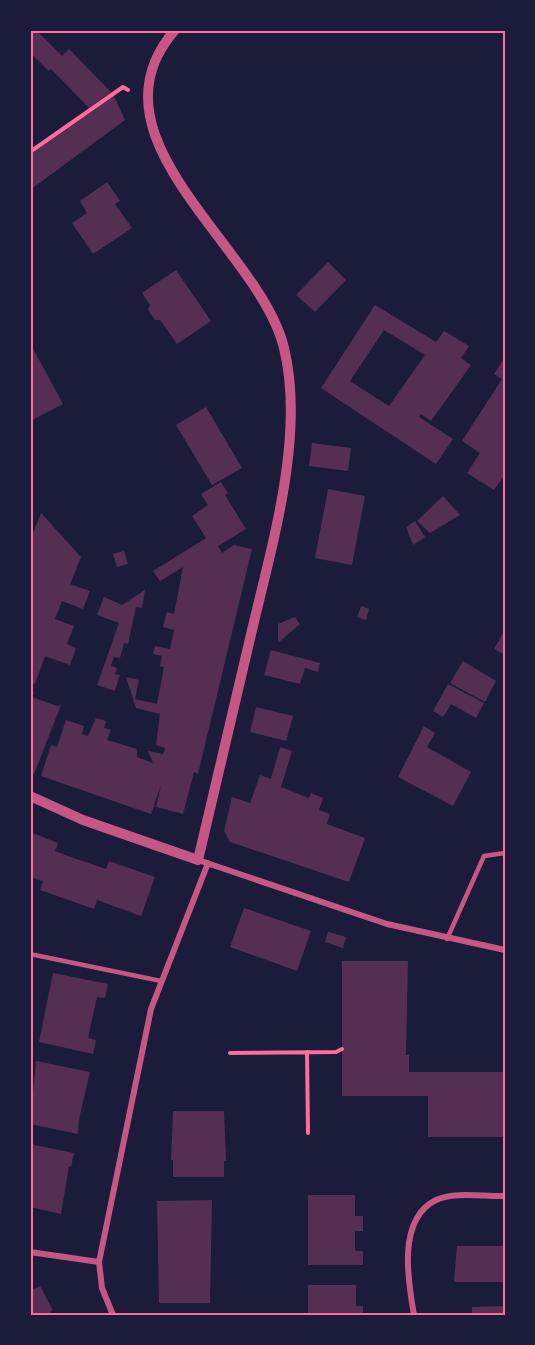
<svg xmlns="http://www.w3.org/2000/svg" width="535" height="1345" viewBox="0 0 535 1345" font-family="Commissioner,sans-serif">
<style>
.building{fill:#542f53;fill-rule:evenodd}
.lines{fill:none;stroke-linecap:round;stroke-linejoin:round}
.path{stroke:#ff6b9d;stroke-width:4}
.service{stroke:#c65784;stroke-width:4.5}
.minor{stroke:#c65784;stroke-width:6}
.tertiary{stroke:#c65784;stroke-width:10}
.neatline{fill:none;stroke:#ff6b9d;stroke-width:2}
</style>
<rect width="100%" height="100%" fill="#1b1b3a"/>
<path class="building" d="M 36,30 L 62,56 L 69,49 L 111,92 L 89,108 L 51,69 L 49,71 L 30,53 L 30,36 Z
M 114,96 L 125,120 L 30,190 L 30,155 Z
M 107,182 L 120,201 L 115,204 L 132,228 L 93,254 L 72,223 L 87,213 L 80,201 Z
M 328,262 L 346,280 L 315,312 L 296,295 Z
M 176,270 L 211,321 L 177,344 L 160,320 L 155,320 L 148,310 L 150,305 L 142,293 Z
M 375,305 L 436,342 L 444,331 L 469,346 L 461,358 L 471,365 L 431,421 L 421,414 L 419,417 L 453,439 L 436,464 L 321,388 ZM 384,330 L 425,355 L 389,406 L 350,381 Z
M 30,343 L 63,404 L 30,421 Z
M 505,357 L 505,474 L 494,490 L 467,473 L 480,453 L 462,441 L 502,379 L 494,374 Z
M 206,407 L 242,468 L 212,485 L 176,425 Z
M 312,443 L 351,448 L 348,471 L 309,466 Z
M 221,482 L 228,493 L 225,495 L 246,529 L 218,546 L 222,553 L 234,545 L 252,549 L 198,774 L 194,772 L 183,814 L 156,807 L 161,785 L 151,814 L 41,776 L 51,745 L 57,747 L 66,720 L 84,726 L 82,734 L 88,736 L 96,718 L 106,721 L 104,728 L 111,730 L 107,740 L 137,749 L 137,757 L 153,763 L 148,751 L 163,754 L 165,748 L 156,745 L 160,714 L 136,708 L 126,677 L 139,680 L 135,699 L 157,704 L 164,667 L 160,666 L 162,656 L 153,654 L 155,646 L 170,649 L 174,630 L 163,627 L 167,612 L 174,614 L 183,567 L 160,581 L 153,571 L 206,538 L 192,516 L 208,505 L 201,494 Z
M 328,489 L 365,496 L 352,565 L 315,558 Z
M 443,496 L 460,515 L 430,533 L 417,521 Z
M 41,513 L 81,557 L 70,584 L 90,591 L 83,609 L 62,601 L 55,619 L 74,626 L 67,644 L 76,648 L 70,665 L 45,656 L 35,684 L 30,682 L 30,541 Z
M 415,521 L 425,537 L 413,545 L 406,527 Z
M 124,551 L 128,564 L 117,567 L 113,554 Z
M 145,590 L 142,608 L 136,607 L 128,644 L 124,643 L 120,658 L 114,657 L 111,666 L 117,668 L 115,674 L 120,675 L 115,691 L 97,685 L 119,623 L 97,615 L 104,597 L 122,605 Z
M 361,606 L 369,609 L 366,620 L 357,617 Z
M 295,617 L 300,624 L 278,643 L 278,624 Z
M 505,630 L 505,655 L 494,649 Z
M 271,650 L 320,663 L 318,672 L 305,668 L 300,684 L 264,675 Z
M 463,661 L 496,681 L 485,702 L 450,683 Z
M 448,684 L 484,703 L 476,718 L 451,704 L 443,717 L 433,711 Z
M 30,691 L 34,692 L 32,697 L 57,706 L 61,705 L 34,774 L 30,773 Z
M 256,707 L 293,716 L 286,741 L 250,732 Z
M 424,726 L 435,733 L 427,747 L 471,772 L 453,806 L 398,777 Z
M 280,747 L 292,751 L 281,787 L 309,798 L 311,793 L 323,798 L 319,810 L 330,814 L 327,824 L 365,838 L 349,882 L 230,842 L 224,831 L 232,797 L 250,803 L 260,775 L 271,779 Z
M 30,832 L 58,843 L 55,851 L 65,855 L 106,869 L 109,861 L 155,877 L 141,916 L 97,900 L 94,909 L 40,890 L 43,881 L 30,877 Z
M 244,908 L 311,931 L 297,971 L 230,947 Z
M 328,932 L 346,937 L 343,948 L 325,942 Z
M 342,961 L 408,961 L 406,1055 L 409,1055 L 409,1072 L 505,1072 L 505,1137 L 428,1137 L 428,1096 L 342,1096 Z
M 53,973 L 108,984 L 105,998 L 97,997 L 88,1038 L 96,1040 L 93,1054 L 39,1042 Z
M 36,1061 L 90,1072 L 79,1119 L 78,1134 L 30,1124 Z
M 173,1111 L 224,1111 L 226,1161 L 224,1161 L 224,1177 L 173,1177 L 173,1160 L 171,1160 Z
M 30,1144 L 74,1153 L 71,1167 L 69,1166 L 61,1214 L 30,1207 Z
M 308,1195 L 355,1195 L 355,1216 L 363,1216 L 363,1231 L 355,1231 L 355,1251 L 363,1251 L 363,1265 L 308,1265 Z
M 212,1200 L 210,1303 L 159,1303 L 157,1201 Z
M 457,1246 L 505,1246 L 505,1282 L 454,1282 Z
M 308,1285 L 356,1285 L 356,1306 L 363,1306 L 363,1315 L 308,1315 Z
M 40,1286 L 53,1310 L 50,1311 L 52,1315 L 30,1315 L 30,1291 Z
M 505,1306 L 505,1315 L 472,1315 L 472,1307 Z"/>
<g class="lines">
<path class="path" d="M 30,152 L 123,87 L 128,90
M 307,1052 L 308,1133
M 230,1053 L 336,1052 L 342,1049"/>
<path class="service" d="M 447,939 L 484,856 L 505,853
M 30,954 L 161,981"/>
<path class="minor" d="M 198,860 L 387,924 L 505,950
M 30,1252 L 99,1262
M 113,1315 L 102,1288 L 99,1262 L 151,1009 L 208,863
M 414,1315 C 408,1281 397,1219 436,1200 C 455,1191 485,1197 505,1196"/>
<path class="tertiary" d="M 30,796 L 83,820 L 198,860 C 216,782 235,704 253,626 C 273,541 305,434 284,348 C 260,247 81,138 175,30"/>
</g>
<rect width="535" height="1345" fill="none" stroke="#1b1b3a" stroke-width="63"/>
<rect x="32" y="32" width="472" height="1282" class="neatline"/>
</svg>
